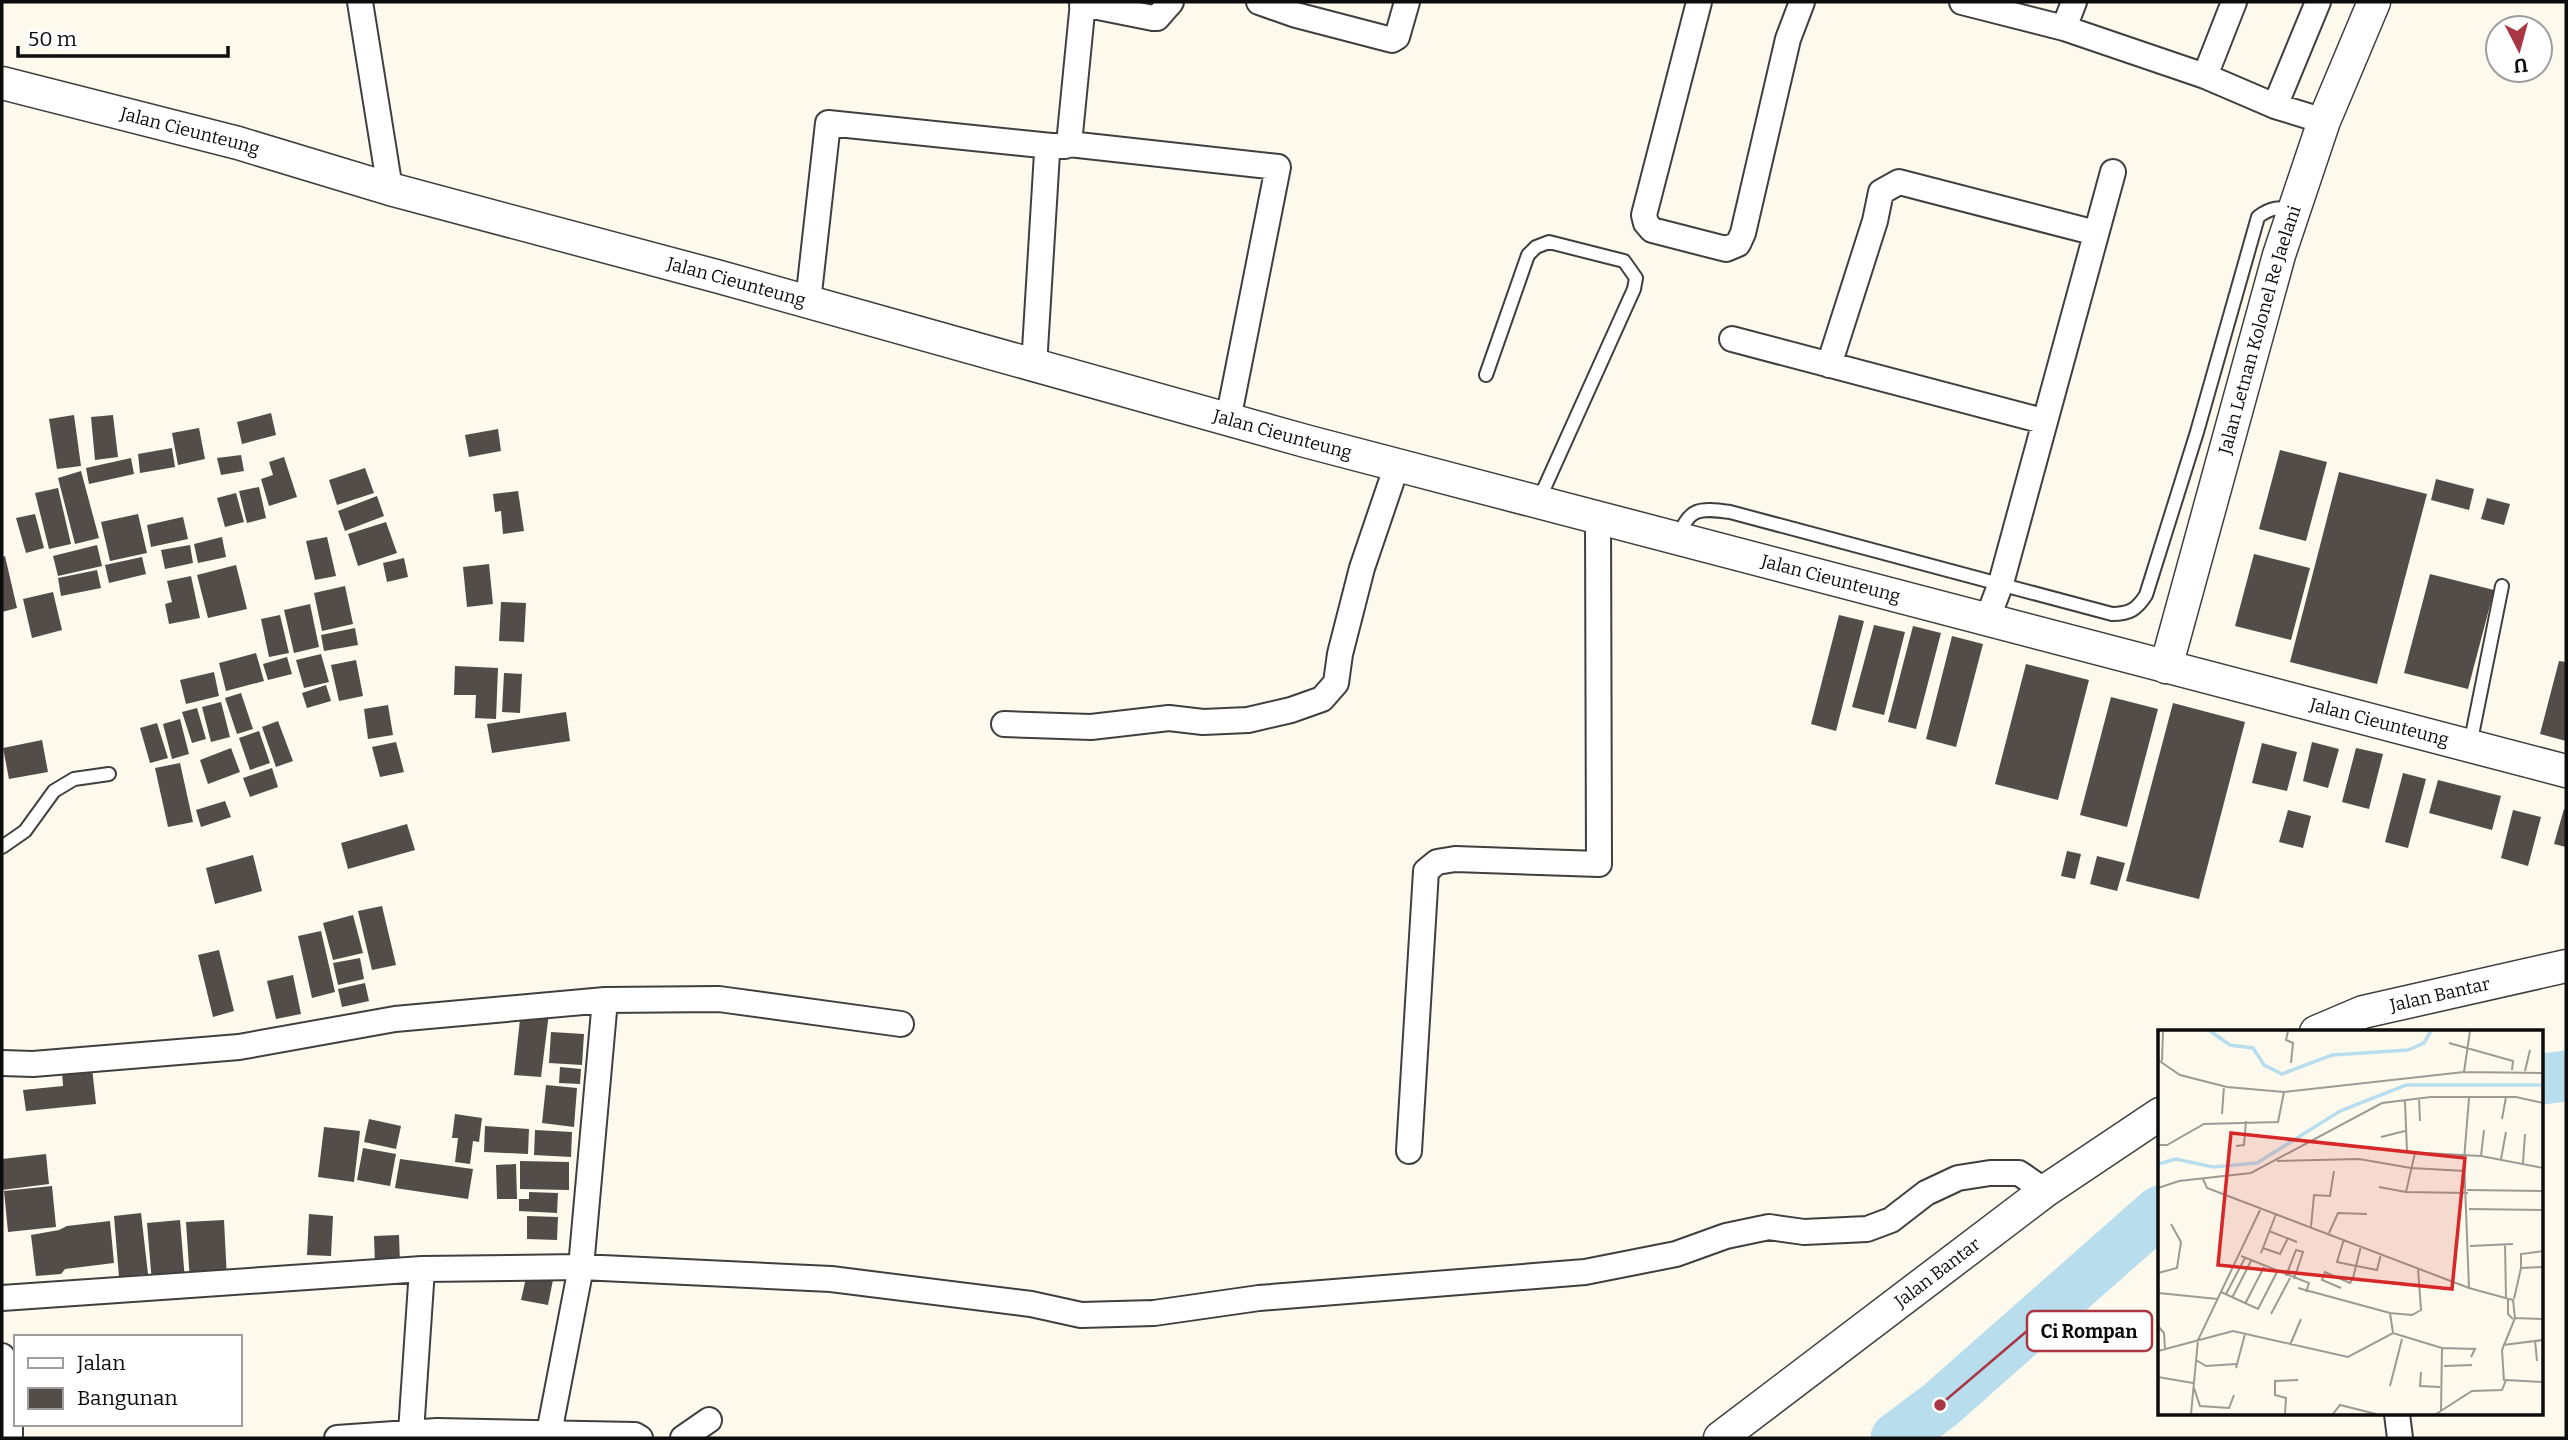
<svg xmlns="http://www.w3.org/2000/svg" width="2568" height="1440" viewBox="0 0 2568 1440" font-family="Bitter,serif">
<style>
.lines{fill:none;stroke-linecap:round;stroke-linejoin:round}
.river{stroke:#b8deee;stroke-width:51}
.building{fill:#534d4a}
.service-casing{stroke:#3f3f3f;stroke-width:16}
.minor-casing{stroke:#3f3f3f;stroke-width:28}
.tertiary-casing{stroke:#3f3f3f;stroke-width:35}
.service{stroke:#fff;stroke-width:12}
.minor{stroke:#fff;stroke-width:24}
.tertiary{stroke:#fff;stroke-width:32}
.labels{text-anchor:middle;stroke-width:7;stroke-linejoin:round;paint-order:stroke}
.street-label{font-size:18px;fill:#0c0c0c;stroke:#fff}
.inset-river{fill:none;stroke:#b8deee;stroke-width:3.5}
.inset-road{fill:none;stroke:#9d9a93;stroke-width:2}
.view{fill:#d62828;fill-opacity:0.15;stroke:#d62828;stroke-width:3.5}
.inset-edge{fill:none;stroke:#0c0c0c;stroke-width:3.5}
.leader{fill:none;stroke:#aa3644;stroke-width:2.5}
.callout-dot{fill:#aa3644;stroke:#fff;stroke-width:2.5}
.callout{fill:#fff;stroke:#aa3644;stroke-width:2.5}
.callout-label{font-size:19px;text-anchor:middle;font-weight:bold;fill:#0c0c0c}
</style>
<rect width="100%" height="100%" fill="#fdf9ed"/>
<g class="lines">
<path class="river" d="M 2542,1079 L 2566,1076
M 1896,1438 L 1940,1405 L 2160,1211"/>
</g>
<path class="building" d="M 271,413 L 276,435 L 242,444 L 237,422 Z
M 74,415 L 81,466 L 57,469 L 49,419 Z
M 113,415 L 118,457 L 95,460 L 91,417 Z
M 199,428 L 205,459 L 178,465 L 172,433 Z
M 498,429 L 501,451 L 469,457 L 465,435 Z
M 172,448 L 175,467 L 140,473 L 138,454 Z
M 2280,450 L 2327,462 L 2306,541 L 2259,529 Z
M 241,455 L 244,471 L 221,475 L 217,458 Z
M 284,457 L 297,497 L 269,506 L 261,479 L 273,475 L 269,462 Z
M 131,458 L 134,474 L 89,484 L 86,468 Z
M 365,468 L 374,493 L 337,505 L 329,480 Z
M 81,471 L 99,538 L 75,544 L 58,478 Z
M 2339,472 L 2427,494 L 2377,684 L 2290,662 Z
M 2436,479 L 2474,489 L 2469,510 L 2431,500 Z
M 259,487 L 266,518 L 247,523 L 239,491 Z
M 58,488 L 71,544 L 49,549 L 35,493 Z
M 518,491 L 524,531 L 503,534 L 501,511 L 495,512 L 493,494 Z
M 236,493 L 244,522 L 225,527 L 217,498 Z
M 377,496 L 384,516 L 345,531 L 338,511 Z
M 2487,498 L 2510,504 L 2504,525 L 2481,519 Z
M 35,514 L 44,548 L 26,553 L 16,518 Z
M 138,514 L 147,553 L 110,561 L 101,522 Z
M 183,517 L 188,539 L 151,547 L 147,525 Z
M 386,522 L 397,553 L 358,566 L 348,534 Z
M 222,537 L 226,557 L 198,563 L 194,544 Z
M 327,537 L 336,576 L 315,580 L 306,541 Z
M 97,545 L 102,566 L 58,576 L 53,556 Z
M 190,545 L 193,563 L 165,569 L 161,550 Z
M 2254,554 L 2310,568 L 2291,640 L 2235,626 Z
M 5,556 L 17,608 L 2,612 L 2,557 Z
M 142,557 L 146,574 L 109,583 L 105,565 Z
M 404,558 L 408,577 L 387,582 L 383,563 Z
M 489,564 L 493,604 L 467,607 L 463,567 Z
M 236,565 L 247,609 L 208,618 L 197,575 Z
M 97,570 L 101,588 L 61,596 L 58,578 Z
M 2430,574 L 2494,590 L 2468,689 L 2404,673 Z
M 191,576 L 200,618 L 169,624 L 165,604 L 172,602 L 167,581 Z
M 345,586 L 353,624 L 322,631 L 314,593 Z
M 53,592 L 62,630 L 32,638 L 23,599 Z
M 501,602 L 526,603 L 524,642 L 499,641 Z
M 310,604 L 319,647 L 294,653 L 284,610 Z
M 280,615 L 289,653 L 269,657 L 261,619 Z
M 1839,615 L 1864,621 L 1836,731 L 1811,724 Z
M 1874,625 L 1905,632 L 1884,715 L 1852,707 Z
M 1913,626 L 1941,633 L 1916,729 L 1888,722 Z
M 355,628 L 358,645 L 324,651 L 321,635 Z
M 1952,636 L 1983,644 L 1956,747 L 1926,739 Z
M 256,653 L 264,681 L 226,691 L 219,663 Z
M 321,654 L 329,682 L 304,688 L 296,660 Z
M 287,657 L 292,674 L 268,680 L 263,664 Z
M 356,660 L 363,696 L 339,701 L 331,665 Z
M 2559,661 L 2566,662 L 2566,741 L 2540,734 Z
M 2026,664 L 2089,680 L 2058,800 L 1995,784 Z
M 455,666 L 498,668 L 496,719 L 475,718 L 476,695 L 454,695 Z
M 214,672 L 219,696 L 186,704 L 180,680 Z
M 504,673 L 522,674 L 520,713 L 502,712 Z
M 326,685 L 331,701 L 307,708 L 302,693 Z
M 241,693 L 253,729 L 237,734 L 225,698 Z
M 2111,697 L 2158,709 L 2127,827 L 2080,815 Z
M 221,702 L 230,737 L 211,742 L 202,707 Z
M 2173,703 L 2245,722 L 2199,899 L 2126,881 Z
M 388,705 L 393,735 L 368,739 L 364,709 Z
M 197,708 L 206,739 L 192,743 L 182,712 Z
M 566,712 L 570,741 L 492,753 L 487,724 Z
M 180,719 L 189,754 L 172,759 L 163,724 Z
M 278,721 L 293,761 L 276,767 L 262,727 Z
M 157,723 L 168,758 L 150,763 L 140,728 Z
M 259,731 L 270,763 L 250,770 L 239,738 Z
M 42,740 L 48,772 L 9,779 L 3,748 Z
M 396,742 L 404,772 L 380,777 L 372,747 Z
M 2312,742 L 2339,749 L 2328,788 L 2303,781 Z
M 2262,743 L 2297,752 L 2287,791 L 2252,783 Z
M 231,748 L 240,772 L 208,784 L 200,760 Z
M 2356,748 L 2383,754 L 2369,809 L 2342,802 Z
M 180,763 L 193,822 L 168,827 L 155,768 Z
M 272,768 L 278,787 L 250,797 L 243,778 Z
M 2403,773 L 2426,779 L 2408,848 L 2385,842 Z
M 2438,780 L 2501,796 L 2492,830 L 2429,813 Z
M 225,801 L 231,817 L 201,827 L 196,810 Z
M 2564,809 L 2566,809 L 2566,847 L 2554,844 Z
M 2288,810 L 2311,816 L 2303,848 L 2279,842 Z
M 2513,810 L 2541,817 L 2528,866 L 2501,858 Z
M 407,824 L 415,850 L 348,869 L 341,843 Z
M 2067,851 L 2081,854 L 2075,879 L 2061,876 Z
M 253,855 L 262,891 L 215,904 L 206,868 Z
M 2097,856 L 2125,863 L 2117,891 L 2090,884 Z
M 382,906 L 396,965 L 372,970 L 358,911 Z
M 353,915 L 363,953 L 333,960 L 323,923 Z
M 321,931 L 335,992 L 312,998 L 298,936 Z
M 219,950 L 234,1011 L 213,1017 L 198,955 Z
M 360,958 L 364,979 L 338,985 L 333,963 Z
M 293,975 L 301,1014 L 276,1019 L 267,981 Z
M 365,983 L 369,1001 L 342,1007 L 338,989 Z
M 521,1010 L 549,1013 L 541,1077 L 514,1075 Z
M 551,1032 L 584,1034 L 582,1065 L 549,1063 Z
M 560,1067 L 581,1069 L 580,1084 L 559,1083 Z
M 92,1068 L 96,1104 L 26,1111 L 23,1090 L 63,1086 L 62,1072 Z
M 546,1085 L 577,1088 L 574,1127 L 542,1123 Z
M 455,1114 L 482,1118 L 479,1142 L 473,1141 L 470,1164 L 455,1162 L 458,1138 L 452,1138 Z
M 369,1119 L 401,1126 L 396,1149 L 364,1142 Z
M 485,1126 L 529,1129 L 528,1154 L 484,1152 Z
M 324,1127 L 360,1131 L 354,1182 L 318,1177 Z
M 535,1130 L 572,1132 L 571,1157 L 534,1155 Z
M 363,1148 L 396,1154 L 390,1186 L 357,1180 Z
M 46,1154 L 49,1184 L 2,1190 L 2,1159 Z
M 400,1159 L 473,1169 L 468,1199 L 395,1188 Z
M 520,1161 L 569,1162 L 569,1190 L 520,1189 Z
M 516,1164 L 517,1199 L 497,1199 L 496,1165 Z
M 52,1186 L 56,1227 L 8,1232 L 4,1191 Z
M 529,1192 L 558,1193 L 557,1213 L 519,1211 L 519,1199 L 529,1199 Z
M 141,1213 L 148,1274 L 119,1277 L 114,1216 Z
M 309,1214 L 333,1216 L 331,1256 L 307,1255 Z
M 527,1216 L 558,1217 L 557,1240 L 527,1239 Z
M 180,1220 L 185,1280 L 152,1283 L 147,1223 Z
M 224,1220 L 227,1279 L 190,1282 L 186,1222 Z
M 110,1221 L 114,1263 L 65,1269 L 61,1274 L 36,1276 L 31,1235 L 59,1230 L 67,1226 Z
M 399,1235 L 400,1263 L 375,1264 L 374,1236 Z
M 528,1269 L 554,1275 L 548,1305 L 521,1300 Z"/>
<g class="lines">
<g class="service-casing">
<path id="service" d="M 1486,375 L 1528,255 L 1536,247 L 1549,242 L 1624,261 L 1636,278 L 1634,289 L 1538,502
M 1678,539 C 1688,507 1700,508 1730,512 L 2112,614 C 2130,614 2137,609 2146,595 L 2197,432 L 2258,217 C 2271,207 2279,207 2294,210
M 2470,745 L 2502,586
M 2,847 L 25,831 L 54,791 L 74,779 L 109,774"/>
</g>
<g class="minor-casing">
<path id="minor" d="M 360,2 L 390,189
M 1259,2 L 1296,15 L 1392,40 L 1397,37 L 1407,2
M 1699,2 L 1644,215 L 1646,223 L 1652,230 L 1726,249 L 1738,244 L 1743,233 L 1788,39 L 1802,2
M 1962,2 L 2064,28 L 2205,76 L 2275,106 L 2324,121
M 1082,6 L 1088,5 L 1153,18 L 1157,18 L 1171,2
M 2064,28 L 2074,2
M 2205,76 L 2234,2
M 2275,106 L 2318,2
M 1069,144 L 1278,167 L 1228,420
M 808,302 L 828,123 L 1051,146
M 1732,339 L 2043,421
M 1829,365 L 1875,221 L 1881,192 L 1899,182 L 2096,233
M 1034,366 L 1047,153 L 1051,146 L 1065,146 L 1069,144 L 1083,2
M 1987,620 L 2001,583 L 2113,172
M 1004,724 L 1091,727 L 1169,718 L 1203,722 L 1248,720 L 1291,710 L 1322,699 L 1336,683 L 1340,654 L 1362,568 L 1397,465
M 605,1000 L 719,999 L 901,1024
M 2,1063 L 33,1064 L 239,1047 L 395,1019 L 605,1000 L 581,1267 L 549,1433
M 1409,1151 L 1426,871 L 1437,862 L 1455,859 L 1599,864 L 1598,518
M 2,1298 L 422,1269 L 581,1267 L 831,1279 L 1031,1304 L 1081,1315 L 1154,1313 L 1259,1298 L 1585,1272 L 1676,1254 L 1726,1236 L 1769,1227 L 1804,1232 L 1867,1229 L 1891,1220 L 1926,1193 L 1958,1178 L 1990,1173 L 2019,1173 L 2045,1191
M 2,1356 L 10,1414 L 10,1438
M 2397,1414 L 2400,1438
M 411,1432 L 422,1269
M 337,1438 L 437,1431 L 635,1435 L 640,1438
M 683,1438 L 709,1420"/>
</g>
<g class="tertiary-casing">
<g id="tertiary">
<path id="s1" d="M 2,83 L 238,143 L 390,189 L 716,276 L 1309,442 L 2566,771"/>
<path id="s2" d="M 2166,667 L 2279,255 L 2324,121 L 2374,2"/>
<path id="s3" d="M 2316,1032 L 2363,1012 L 2566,966"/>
<path id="s4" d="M 1720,1438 L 2045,1191 L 2160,1114"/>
</g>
</g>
<use href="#service" class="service"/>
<use href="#minor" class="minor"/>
<use href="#tertiary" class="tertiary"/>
</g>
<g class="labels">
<g class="street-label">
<text dy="6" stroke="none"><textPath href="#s1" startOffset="194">Jalan Cieunteung</textPath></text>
<text dy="6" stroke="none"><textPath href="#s1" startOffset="761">Jalan Cieunteung</textPath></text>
<text dy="6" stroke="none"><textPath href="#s2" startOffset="350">Jalan Letnan Kolonel Re Jaelani</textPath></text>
<text dy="6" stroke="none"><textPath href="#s1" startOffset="1328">Jalan Cieunteung</textPath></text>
<text dy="6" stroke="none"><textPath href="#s1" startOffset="1895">Jalan Cieunteung</textPath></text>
<text dy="6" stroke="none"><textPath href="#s1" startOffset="2462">Jalan Cieunteung</textPath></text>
<text dy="6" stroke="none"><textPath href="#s3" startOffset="130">Jalan Bantar</textPath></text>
<text dy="6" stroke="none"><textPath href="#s4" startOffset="273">Jalan Bantar</textPath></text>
</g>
</g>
<g transform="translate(2158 1030)">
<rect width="385" height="385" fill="#fdf9ed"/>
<path class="inset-river" d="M 52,1 L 72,15 L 95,18 L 106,35 L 124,44 L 174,25 L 250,20 L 266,13 L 273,1M 0,134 L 18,129 L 55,137 L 99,133 L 182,81 L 248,55 L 385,55"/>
<path class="inset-road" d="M 130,1 L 128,10 L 135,13 L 133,33M 291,13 L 355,31 L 354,40M 0,30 L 22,45 L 69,57 L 126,62 L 306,42 L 385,43M 4,31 L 5,1M 367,41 L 372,20M 306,42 L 312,1M 261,68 L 262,91M 247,71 L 249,122 L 323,126 L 385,138M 64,84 L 66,56M 344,89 L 348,67M 223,107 L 247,101M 0,115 L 9,115 L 46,94 L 120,92 L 126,62M 78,116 L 86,115 L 88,91M 257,123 L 248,162 L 310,163M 323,126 L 326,100M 343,129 L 348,102M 119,131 L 201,129 L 253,138 L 307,141M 365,133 L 367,104M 45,149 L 49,158 L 311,258 L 355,270 L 357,288M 221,157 L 248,162M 0,158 L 21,151 L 93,143 L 224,73 L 273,67 L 358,67 L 385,73M 309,160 L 385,161M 311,179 L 385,180M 153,197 L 156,165 L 172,166 L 176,141M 111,201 L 139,212M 171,203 L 180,183 L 209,184M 186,209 L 179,232 L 198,236M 347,214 L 348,268M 312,216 L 355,214M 105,218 L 122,224 L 130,208M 103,223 L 118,184M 83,226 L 151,253 L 148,262M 199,236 L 219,240 L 223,224M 363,238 L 363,224 L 385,221M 0,243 L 19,238 L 23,212 L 13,194M 128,246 L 138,220 L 145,222 L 136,249M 195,248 L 203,216M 140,258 L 232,283M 183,258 L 164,250 L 167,242 L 192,253 L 195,248M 311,258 L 306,130 L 311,68M 63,262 L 100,279 L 119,242M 0,263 L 60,269M 68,264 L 87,228M 74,268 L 93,231M 350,269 L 350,284 L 355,289M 356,269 L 363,238 L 385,237M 87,274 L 106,237M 113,284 L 132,248M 357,288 L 385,289M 0,296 L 6,303 L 7,320M 235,303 L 232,283 L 254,285 L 263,280 L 260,238M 377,310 L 379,331M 132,315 L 143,289M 345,315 L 385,310M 284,318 L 317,319 L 313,327M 0,321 L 75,301 L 190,327 L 235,303 L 284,318 L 283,381M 38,330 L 48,336 L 78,334M 286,336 L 314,335M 78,338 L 87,304M 263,342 L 262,356 L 282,357M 0,347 L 35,353M 346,351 L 344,320 L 357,288M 232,356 L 244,309M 36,358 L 42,376 L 71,378 L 76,365M 33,384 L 40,310 L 103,178M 127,384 L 128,368 L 117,365 L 117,351 L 140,350M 175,384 L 182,375 L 218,384M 278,384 L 314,361 L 344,360 L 348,350 L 385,352"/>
<path class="view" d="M 73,103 L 307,128 L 294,259 L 60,235 Z"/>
<rect width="385" height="385" class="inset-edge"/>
</g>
<path class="leader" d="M1940 1405L2027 1331"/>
<circle class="callout-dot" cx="1940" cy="1405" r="7"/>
<rect class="callout" x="2027" y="1311" width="125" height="40" rx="7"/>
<g class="callout-label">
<text x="2089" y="1338">Ci Rompan</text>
</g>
<rect width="2568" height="1440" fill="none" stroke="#0c0c0c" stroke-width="7"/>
<rect x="14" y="1335" width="228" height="91" fill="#ffffff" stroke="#9e9e9e" stroke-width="2"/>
<rect x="28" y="1358" width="35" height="10" fill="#ffffff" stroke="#9e9e9e" stroke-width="2"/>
<text x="77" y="1370" font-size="21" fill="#0c0c0c">Jalan</text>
<rect x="28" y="1388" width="35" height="21" fill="#534d4a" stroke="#9e9e9e" stroke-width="2"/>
<text x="77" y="1405" font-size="21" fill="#0c0c0c">Bangunan</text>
<g transform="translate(2519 49) rotate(174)"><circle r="33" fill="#ffffff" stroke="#9e9e9e" stroke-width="2"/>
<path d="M0-5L12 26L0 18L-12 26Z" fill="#aa3644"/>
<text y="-10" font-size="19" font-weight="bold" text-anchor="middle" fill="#0c0c0c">U</text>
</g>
<path d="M18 46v10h210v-10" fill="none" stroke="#0c0c0c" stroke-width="3.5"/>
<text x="28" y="46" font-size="21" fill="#0c0c0c" stroke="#ffffff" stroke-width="5" paint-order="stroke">50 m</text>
</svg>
